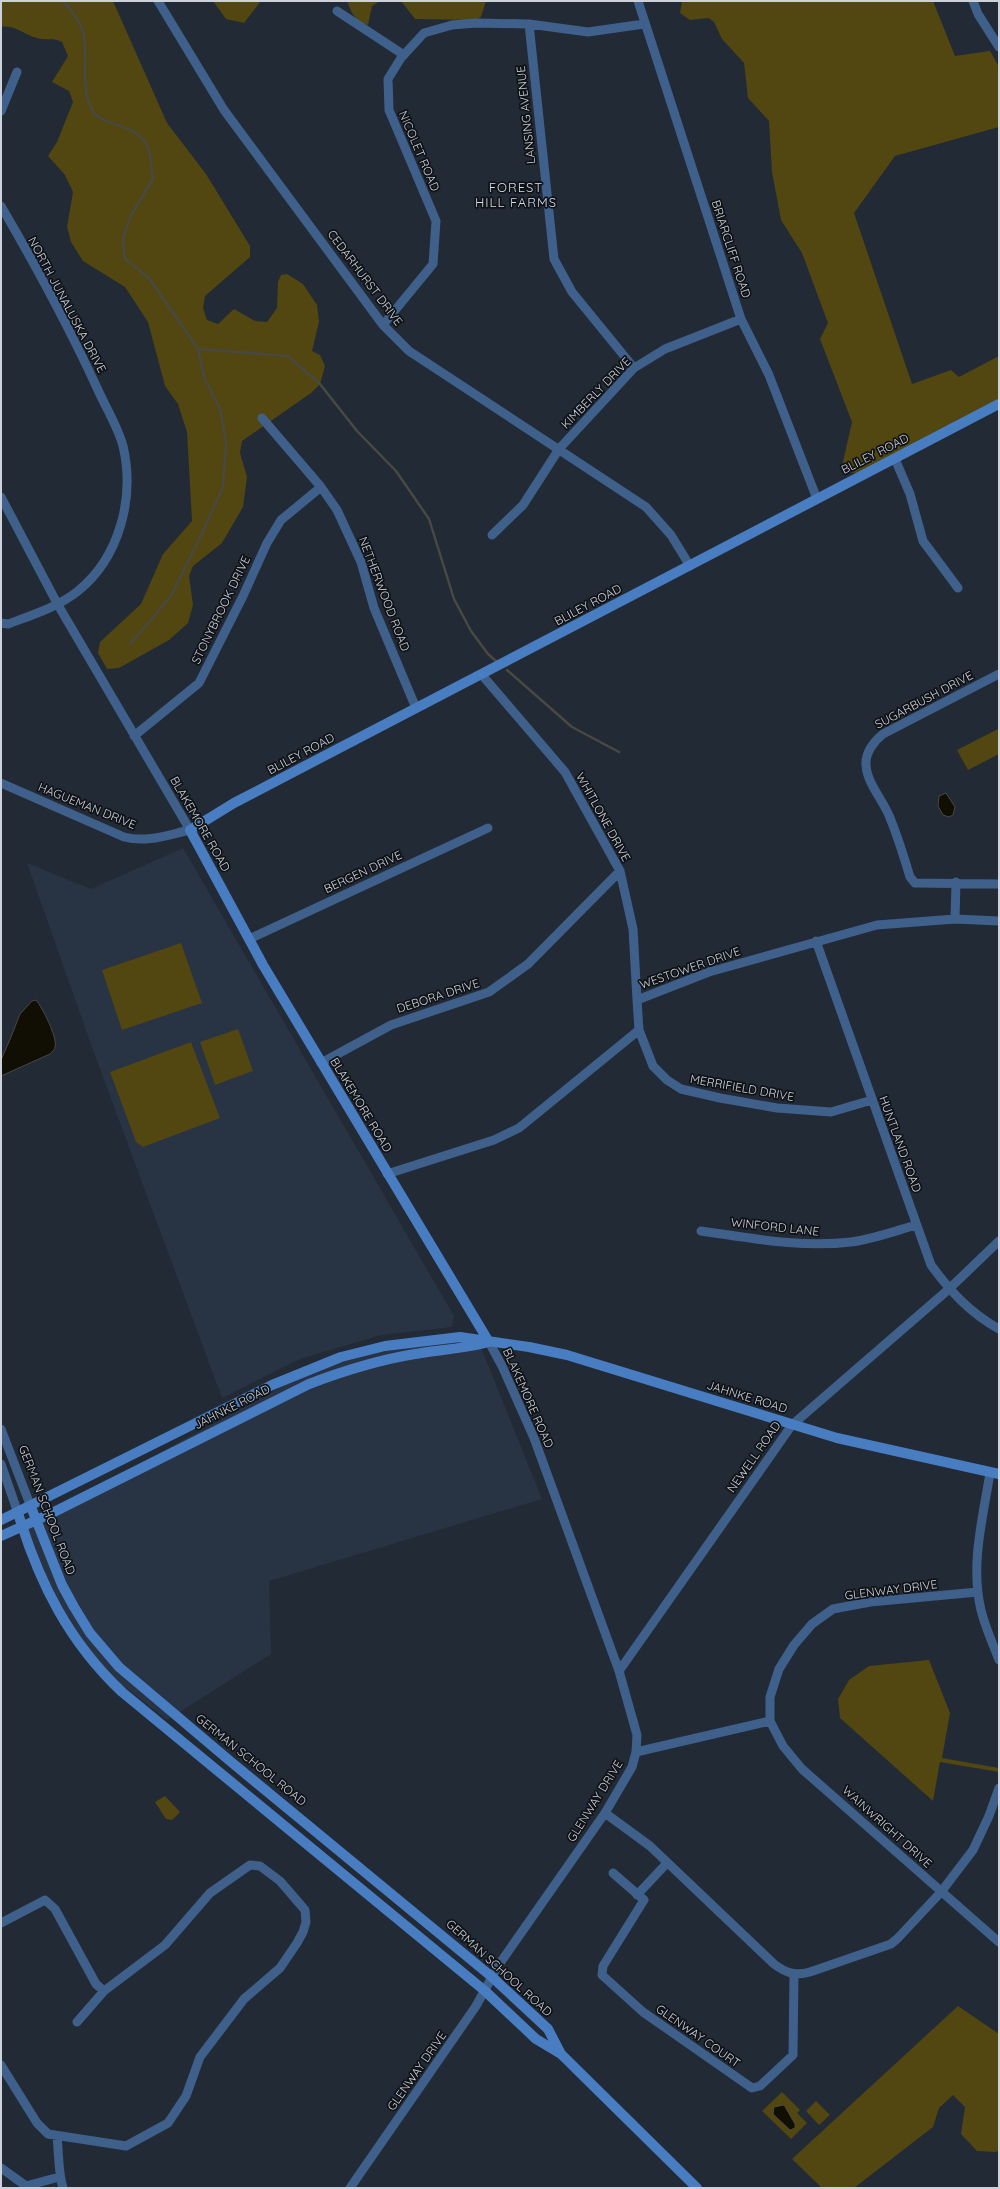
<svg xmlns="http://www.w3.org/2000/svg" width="1000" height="2189" viewBox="0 0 1000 2189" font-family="Quicksand,sans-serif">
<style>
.built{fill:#283344}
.green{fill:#524611}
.water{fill:#110e03;stroke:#494944}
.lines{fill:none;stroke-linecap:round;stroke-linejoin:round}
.stream{stroke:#494944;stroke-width:2.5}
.street{stroke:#3f608b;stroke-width:9}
.secondary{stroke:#497dc2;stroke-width:10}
.labels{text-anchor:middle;stroke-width:3.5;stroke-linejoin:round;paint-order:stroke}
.street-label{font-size:12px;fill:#cdd2da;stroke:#0f1217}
.neighbourhood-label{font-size:13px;letter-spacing:1px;fill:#d3ddec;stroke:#0f1217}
</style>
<rect width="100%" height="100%" fill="#222a35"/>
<path class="built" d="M 183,848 L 454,1316 L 452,1327 L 381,1335 L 300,1359 L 222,1398 L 93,1050 L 27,863 L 91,889 Z
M 476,1335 L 542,1499 L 269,1581 L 271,1654 L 167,1720 L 89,1659 L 59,1617 L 19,1523 L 47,1513 L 304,1375 L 382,1344 Z"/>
<path class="green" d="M 1,1 L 113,1 L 167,123 L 206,174 L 250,246 L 250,257 L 205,296 L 203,308 L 207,320 L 218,324 L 234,309 L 255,321 L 267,322 L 277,308 L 278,282 L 281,275 L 287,274 L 303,284 L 317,305 L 319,322 L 312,351 L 320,355 L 325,366 L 320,384 L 311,393 L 242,441 L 240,453 L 247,477 L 243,507 L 222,543 L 193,566 L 189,576 L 193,605 L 188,623 L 169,640 L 119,668 L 107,669 L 98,653 L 100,642 L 141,604 L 163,554 L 192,521 L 187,432 L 178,404 L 165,386 L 148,322 L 125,287 L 83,261 L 71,242 L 67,227 L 73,192 L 65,175 L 48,156 L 57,142 L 73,102 L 69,91 L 52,82 L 68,56 L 62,42 C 53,37 46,41 37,38 C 24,35 15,24 1,27 Z
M 213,1 L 261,1 L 244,23 L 226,19 Z
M 347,1 L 380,1 L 372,6 L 368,25 C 355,22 351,12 347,1 Z
M 401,1 L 486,1 L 481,17 L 476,20 L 415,19 Z
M 682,1 L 933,1 L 955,56 L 990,51 L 999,67 L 999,127 L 895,156 L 854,213 L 912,384 L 951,370 L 959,377 L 999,356 L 999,400 L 857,473 L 844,472 L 842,466 L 852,422 L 820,339 L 828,323 L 802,253 L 781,220 L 772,172 L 769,121 L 748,98 L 744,63 L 722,39 L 714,22 L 709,18 L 690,20 L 680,13 Z
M 998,729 L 999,754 L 968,770 L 957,750 Z
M 181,943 L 202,1003 L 122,1030 L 102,970 Z
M 238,1029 L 253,1071 L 215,1085 L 200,1042 Z
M 191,1042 L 220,1118 L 143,1147 L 136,1142 L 110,1072 Z
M 929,1660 L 950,1713 L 942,1758 L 999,1768 L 999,1772 L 940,1762 L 933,1801 L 840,1718 L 838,1699 L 849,1680 L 869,1666 Z
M 165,1796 L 180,1812 L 172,1820 L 166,1819 L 155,1802 Z
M 958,2006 L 999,2034 L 999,2150 L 996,2152 L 977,2151 L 961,2134 L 965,2107 L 953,2095 L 939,2108 L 933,2127 L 854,2188 L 822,2188 L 792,2159 Z
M 782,2092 L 800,2110 L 797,2113 L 807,2123 L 791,2139 L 762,2111 Z
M 816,2101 L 830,2115 L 819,2125 L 806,2111 Z"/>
<path class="water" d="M 946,793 L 955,807 L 953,815 L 949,817 L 943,815 L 938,806 L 939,796 Z
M 36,1000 C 42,1007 58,1038 55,1047 C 55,1049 52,1052 50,1054 L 1,1076 L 1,1060 L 11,1037 L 20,1014 L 32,1001 Z
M 784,2105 L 795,2124 L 795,2128 L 790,2130 L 773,2114 L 774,2107 Z"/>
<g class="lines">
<path class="stream" d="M 63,1 C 72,10 82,24 84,37 C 88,61 80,87 92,110 C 101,127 136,122 147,146 C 151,155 151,168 153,179 L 131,215 L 123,238 L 125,259 L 149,278 L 198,349 L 204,377 L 220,409 L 226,441 L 223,487 L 197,544 L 171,596 L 130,644
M 198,349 L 288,356 L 320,384 L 357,431 L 396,471 L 429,519 L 454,599 L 471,631 L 488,654 L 496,661
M 507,670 L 572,727 L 619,752"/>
<path class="street" d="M 158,1 L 224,110 L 383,325 L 409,351 L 646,507 L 671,535 L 690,566
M 638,1 L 741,319 L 769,375 L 817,499
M 973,1 L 978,14 L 999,47
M 337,11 L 404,55
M 529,24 L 554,259 L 572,292 L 634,368
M 1,111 L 17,72
M 1,206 C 36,266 69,327 98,390 C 106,408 118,427 123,446 C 135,497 120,557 78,591 C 58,607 32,615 8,624 L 1,623
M 383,325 L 433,264 L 436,221 L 389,110 L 388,79 L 401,58 L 424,33 L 452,25 L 476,23 L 529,24 L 588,32 L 644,24
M 262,418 L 321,487 L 337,510 L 361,562 L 374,608 L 416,708
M 895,459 L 910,494 L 923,541 L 958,588
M 1,497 L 58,605 L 190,830 C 167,835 147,843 124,837 L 1,783
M 492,535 L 523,505 L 559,449 L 634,368 L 665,349 L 741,319
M 999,674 L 883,734 C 874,741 865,753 866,765 C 867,784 884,801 890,818 C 898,837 904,857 910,877 L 915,883 L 999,884
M 482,675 L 565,772 L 620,871 L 633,929 L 637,1000
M 134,736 L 199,683 L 243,596 L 267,543 L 281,520 L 321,487
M 955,919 L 956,882
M 249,939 L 488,828
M 816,941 L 931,1265 C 950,1291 970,1313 999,1329
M 639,1030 L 653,1066 L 667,1080 L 681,1089 L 720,1098 L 777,1108 L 831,1112 L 872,1100
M 321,1063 L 391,1025 L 489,992 L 528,964 L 620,871
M 387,1174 L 494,1140 L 519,1128 L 639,1030 L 637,1000 L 709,972 L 877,925 L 955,919 L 999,921
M 701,1231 C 751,1238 800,1248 851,1242 C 873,1239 895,1231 916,1225
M 489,1342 L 502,1366 L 534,1438 L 619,1671 L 637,1735 L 636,1752
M 1,1429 L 31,1507
M 1,1464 L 18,1513
M 990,1473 C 983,1517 970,1565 981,1610 C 985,1627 993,1644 999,1660
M 619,1671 L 792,1425 L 949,1289 L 999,1241
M 770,1721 L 783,1746 L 802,1769 L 999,1942
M 605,1813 L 650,1846 L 774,1964 C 786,1973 795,1976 810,1972 L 891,1944 L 898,1938 L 941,1892 L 973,1850 L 989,1816 L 999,1788
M 613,1873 L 644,1900 L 603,1966 L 602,1975 L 643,2012 L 752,2088 L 760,2086 L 793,2055 L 794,1974
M 637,1895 L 667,1863
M 1,1923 L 45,1900 L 55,1909 L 96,1984 L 104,1991
M 1,2065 L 37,2123 L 48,2134 L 126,2146 L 168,2123 L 186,2096 L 200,2057 L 244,1999 L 280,1968 L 297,1943 L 303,1932 L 306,1922 L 305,1910 L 280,1881 L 260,1866 L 250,1865 L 210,1893 L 165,1945 L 104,1991 L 77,2022
M 57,2137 C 59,2154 58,2172 63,2188
M 1,2168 L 26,2186
M 24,2188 L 26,2186 L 59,2177
M 350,2188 L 476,2006 L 498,1966 L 605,1813 L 632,1767 L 636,1752 L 770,1721 L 770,1697 L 779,1669 L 794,1645 L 812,1624 L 833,1609 L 870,1602 L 978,1592"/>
<path class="secondary" d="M 489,1342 L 263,965 L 190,830 L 234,803 L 999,404
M 31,1507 L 62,1585 L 74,1607 L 90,1633 L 119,1667 L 230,1761 L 492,1977 L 548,2029 L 561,2054
M 18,1513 C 39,1583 69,1642 122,1692 L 485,1991 L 536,2039 L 561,2054 L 697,2188
M 1,1520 L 272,1385 L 341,1357 L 385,1346 L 460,1337 L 529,1347 L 567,1355 L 837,1438 L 999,1474
M 1,1536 L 50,1514 L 309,1384 C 343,1371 378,1360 415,1354 C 438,1350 461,1349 485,1343"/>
</g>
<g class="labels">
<g class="street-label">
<text transform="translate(526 115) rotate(-96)" y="4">LANSING AVENUE</text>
<text transform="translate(419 151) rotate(67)" y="4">NICOLET ROAD</text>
<text transform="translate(731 249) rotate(72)" y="4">BRIARCLIFF ROAD</text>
<text transform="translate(365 278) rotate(53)" y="4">CEDARHURST DRIVE</text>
<text transform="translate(67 305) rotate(62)" y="4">NORTH JUNALUSKA DRIVE</text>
<text transform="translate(596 393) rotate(-46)" y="4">KIMBERLY DRIVE</text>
<text transform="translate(875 454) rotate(-27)" y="4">BLILEY ROAD</text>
<text transform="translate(384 594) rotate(69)" y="4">NETHERWOOD ROAD</text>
<text transform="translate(588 605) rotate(-28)" y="4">BLILEY ROAD</text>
<text transform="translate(221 610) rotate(-64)" y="4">STONYBROOK DRIVE</text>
<text transform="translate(924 700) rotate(-28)" y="4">SUGARBUSH DRIVE</text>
<text transform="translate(301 754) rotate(-28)" y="4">BLILEY ROAD</text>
<text transform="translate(87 806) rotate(22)" y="4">HAGUEMAN DRIVE</text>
<text transform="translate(603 817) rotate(61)" y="4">WHITLONE DRIVE</text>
<text transform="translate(200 824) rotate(60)" y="4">BLAKEMORE ROAD</text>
<text transform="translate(363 872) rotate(-25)" y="4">BERGEN DRIVE</text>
<text transform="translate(690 968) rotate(-19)" y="4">WESTOWER DRIVE</text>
<text transform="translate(438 996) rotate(-18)" y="4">DEBORA DRIVE</text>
<text transform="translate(742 1088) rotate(10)" y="4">MERRIFIELD DRIVE</text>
<text transform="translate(361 1105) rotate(59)" y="4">BLAKEMORE ROAD</text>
<text transform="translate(900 1144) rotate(70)" y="4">HUNTLAND ROAD</text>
<text transform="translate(775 1227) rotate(6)" y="4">WINFORD LANE</text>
<text transform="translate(747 1397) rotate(17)" y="4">JAHNKE ROAD</text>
<text transform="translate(528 1398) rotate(66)" y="4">BLAKEMORE ROAD</text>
<text transform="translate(232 1407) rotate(-27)" y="4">JAHNKE ROAD</text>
<text transform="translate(754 1457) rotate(-55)" y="4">NEWELL ROAD</text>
<text transform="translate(47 1510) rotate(69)" y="4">GERMAN SCHOOL ROAD</text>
<text transform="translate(891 1590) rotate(-7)" y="4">GLENWAY DRIVE</text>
<text transform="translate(251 1760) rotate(39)" y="4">GERMAN SCHOOL ROAD</text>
<text transform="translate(595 1801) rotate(-58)" y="4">GLENWAY DRIVE</text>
<text transform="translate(887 1827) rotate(42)" y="4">WAINWRIGHT DRIVE</text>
<text transform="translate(499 1968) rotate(42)" y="4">GERMAN SCHOOL ROAD</text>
<text transform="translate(698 2036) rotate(35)" y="4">GLENWAY COURT</text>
<text transform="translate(417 2071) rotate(-55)" y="4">GLENWAY DRIVE</text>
</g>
<g class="neighbourhood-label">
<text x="516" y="192">FOREST<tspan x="516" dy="15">HILL FARMS</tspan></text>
</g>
</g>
<rect width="1000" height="2189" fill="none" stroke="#cdd2da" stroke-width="4"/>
</svg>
